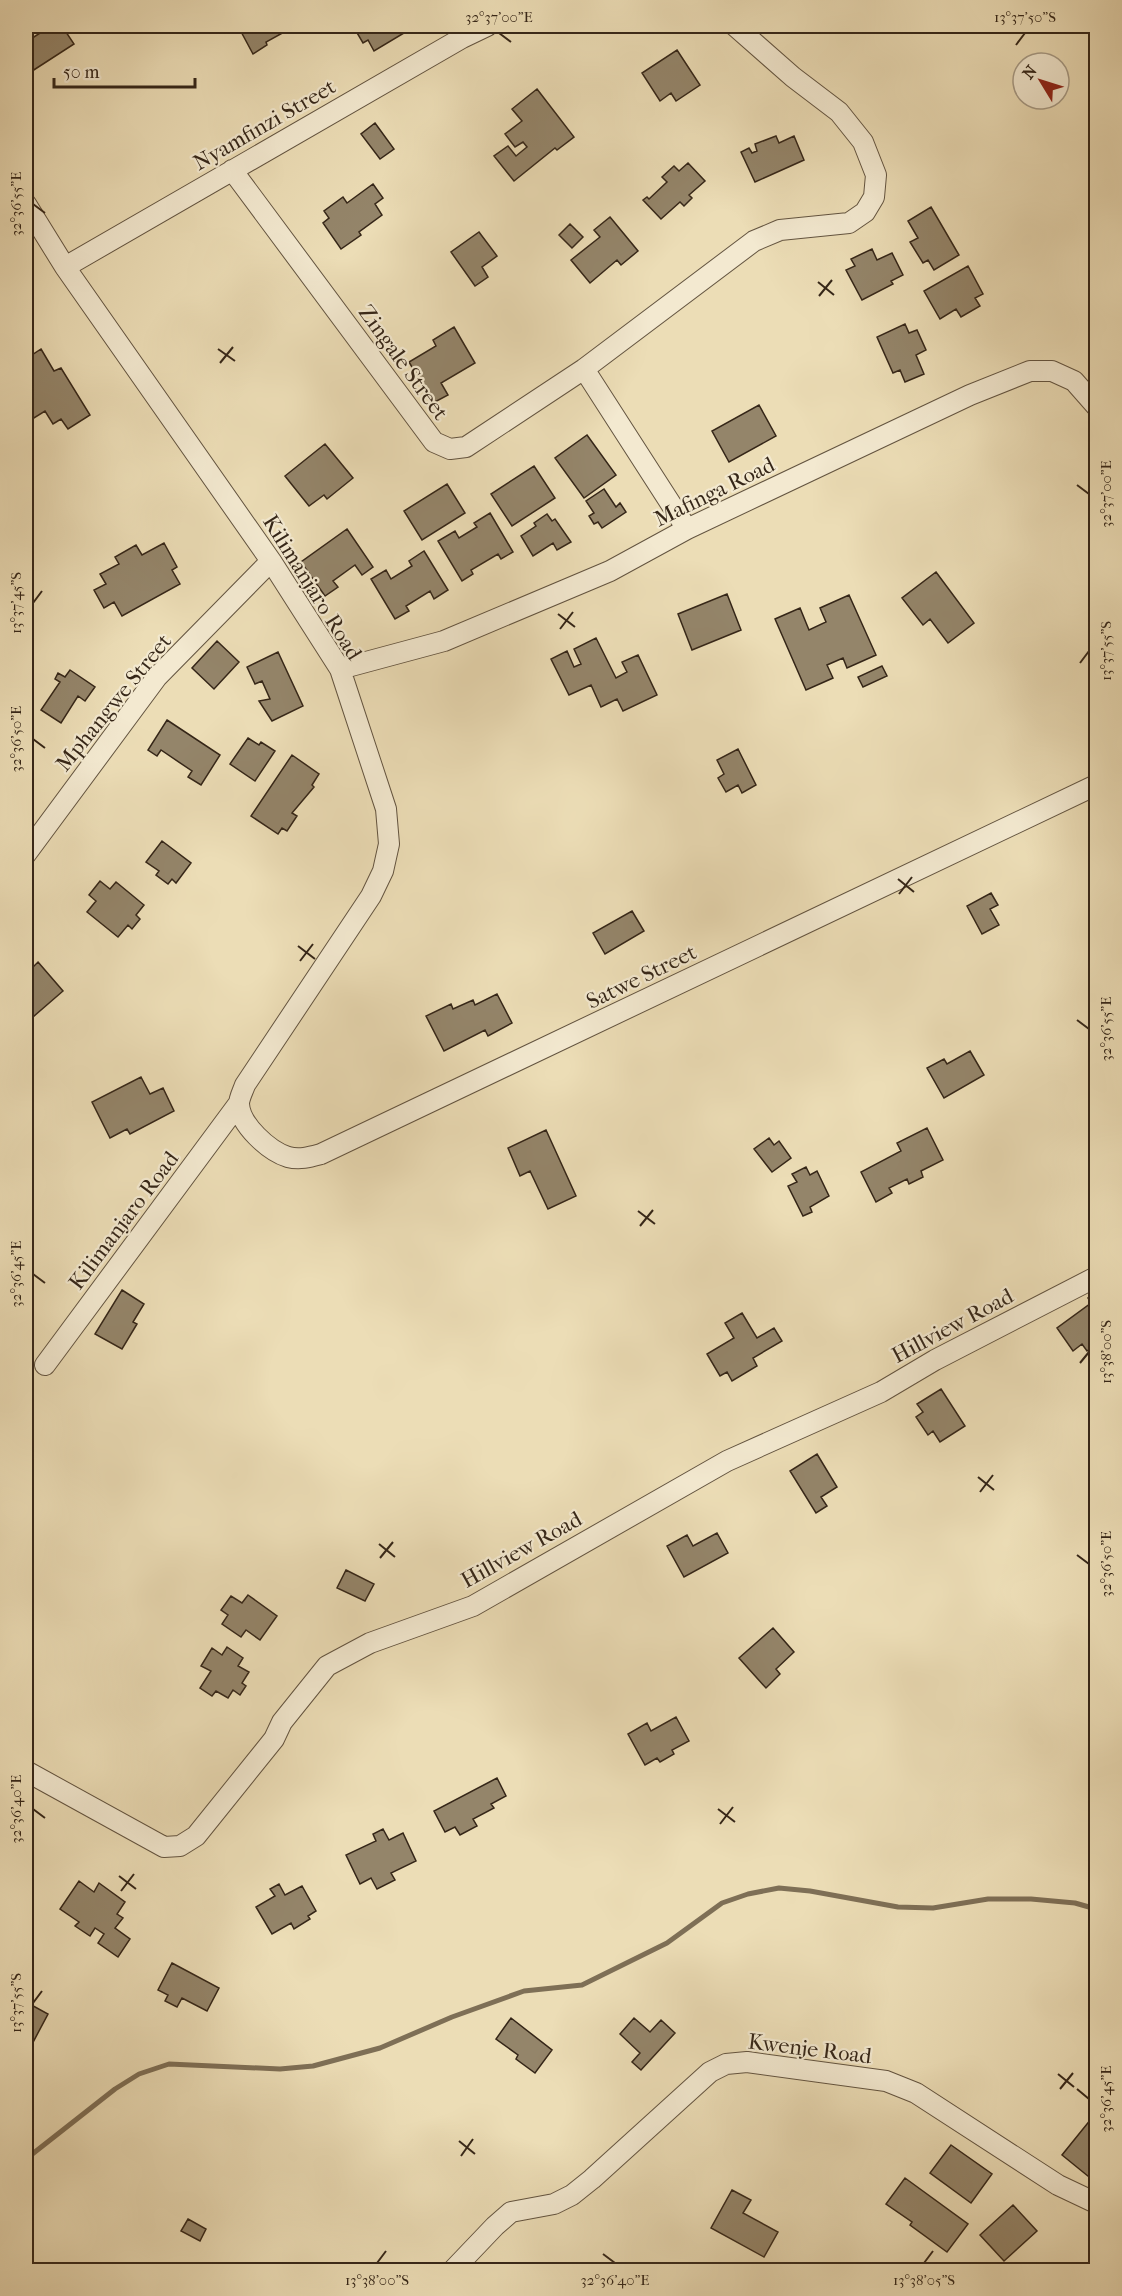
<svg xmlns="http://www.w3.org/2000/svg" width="1122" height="2296" viewBox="0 0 1122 2296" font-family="'IM FELL French Canon',serif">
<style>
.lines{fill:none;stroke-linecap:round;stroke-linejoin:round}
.stream{stroke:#7e6f56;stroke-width:5}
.building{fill:#94856a;stroke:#352618;stroke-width:1.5}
.street-casing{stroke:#635440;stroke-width:22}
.street{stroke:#f3e9d0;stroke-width:20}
.ticks{fill:none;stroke:#352618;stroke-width:2}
.labels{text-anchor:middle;stroke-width:4.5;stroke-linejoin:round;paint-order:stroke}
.street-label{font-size:22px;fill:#352618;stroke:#f3e9d0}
.neatline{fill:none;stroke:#352618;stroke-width:2}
.ticks-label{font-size:15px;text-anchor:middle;fill:#352618}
</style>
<rect width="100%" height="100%" fill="#ecddb6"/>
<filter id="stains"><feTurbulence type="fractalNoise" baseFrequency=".00333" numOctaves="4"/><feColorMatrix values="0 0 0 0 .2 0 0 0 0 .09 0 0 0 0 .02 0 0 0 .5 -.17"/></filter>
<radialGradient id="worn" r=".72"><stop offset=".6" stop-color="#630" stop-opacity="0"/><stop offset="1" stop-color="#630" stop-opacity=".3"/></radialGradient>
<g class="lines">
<path class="stream" d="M 26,2159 L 115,2089 L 139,2074 L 169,2064 L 280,2069 L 313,2066 L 380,2048 L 452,2017 L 524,1991 L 582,1985 L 667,1943 L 722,1903 L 748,1894 L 779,1888 L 810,1891 L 898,1907 L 933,1908 L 988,1899 L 1031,1899 L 1075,1903 L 1096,1909"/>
</g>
<path class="building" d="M 51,26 L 62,26 L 74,44 L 26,75 L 26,42 Z
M 238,26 L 295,26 L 266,42 L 267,45 L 253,54 Z
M 353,26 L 399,26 L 404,33 L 374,51 L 368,40 L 363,43 Z
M 677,50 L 700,85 L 676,101 L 671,93 L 660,101 L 642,73 Z
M 537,89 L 574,137 L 557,150 L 555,148 L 514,181 L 494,156 L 508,146 L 516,156 L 527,147 L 523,142 L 515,147 L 505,134 L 522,121 L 512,109 Z
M 375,123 L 394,149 L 380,159 L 361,134 Z
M 776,136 L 779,143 L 794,136 L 804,160 L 755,182 L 741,152 L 749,148 L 752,153 L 757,151 L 755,144 Z
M 688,163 L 705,181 L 689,195 L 692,198 L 684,206 L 680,202 L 661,219 L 643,200 L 647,197 L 649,199 L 667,182 L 662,177 L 674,166 L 679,171 Z
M 373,184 L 383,198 L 375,204 L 382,215 L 359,232 L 361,235 L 341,249 L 323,223 L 329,218 L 324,211 L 343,197 L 347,203 Z
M 931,207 L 959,255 L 934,270 L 928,260 L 923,263 L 910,242 L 918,238 L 908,221 Z
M 610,217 L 638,251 L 621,265 L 617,260 L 590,283 L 571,260 L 600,237 L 594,230 Z
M 570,224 L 583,237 L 572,248 L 559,235 Z
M 479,232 L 497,256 L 482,267 L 488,277 L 475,286 L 451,252 Z
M 872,249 L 877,260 L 892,253 L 903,275 L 891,281 L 893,284 L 862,300 L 846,270 L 855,266 L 851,259 Z
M 968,266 L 983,294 L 975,298 L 980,306 L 961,317 L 956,309 L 940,319 L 924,291 Z
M 905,324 L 909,333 L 917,330 L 926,350 L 916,355 L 924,374 L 905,382 L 900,370 L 893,373 L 877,337 Z
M 454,327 L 475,363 L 441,383 L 448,395 L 433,403 L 409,362 L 436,346 L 433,340 Z
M 41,349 L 54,371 L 61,368 L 90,415 L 68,429 L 61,419 L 53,424 L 45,411 L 34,418 L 26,404 L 26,402 L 31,399 L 26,389 L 26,359 Z
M 759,405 L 776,436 L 729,462 L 712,431 Z
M 587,435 L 616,475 L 584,498 L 555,458 Z
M 325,444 L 353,478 L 327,499 L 324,495 L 309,506 L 285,476 Z
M 534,466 L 555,498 L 512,526 L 491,494 Z
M 447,484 L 465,513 L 422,540 L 404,511 Z
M 604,489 L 616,507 L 620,503 L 626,512 L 602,528 L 598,522 L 594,524 L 589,516 L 594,513 L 586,501 Z
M 490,513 L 513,552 L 501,559 L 498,554 L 471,570 L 473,574 L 462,581 L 438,541 L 455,531 L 459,538 L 477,527 L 474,523 Z
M 547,514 L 552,521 L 555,519 L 571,542 L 557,550 L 553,543 L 533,556 L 521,536 L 536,526 L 534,523 Z
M 347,529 L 373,567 L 362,575 L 355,565 L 333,581 L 338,587 L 325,596 L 301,562 Z
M 164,543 L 177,567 L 172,570 L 180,584 L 122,616 L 114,602 L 104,608 L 94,590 L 106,584 L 100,574 L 119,564 L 115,557 L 136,545 L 142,555 Z
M 424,551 L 448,590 L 434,599 L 430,591 L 406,606 L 409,611 L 395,619 L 371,579 L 386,570 L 391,579 L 412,566 L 409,561 Z
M 936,572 L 974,623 L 948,643 L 930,619 L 923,625 L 902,598 Z
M 727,594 L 741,630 L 692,650 L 678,614 Z
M 849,595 L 876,655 L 847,668 L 843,658 L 827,665 L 833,678 L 806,690 L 775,619 L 800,608 L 809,630 L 826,622 L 820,608 Z
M 596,638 L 616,678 L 627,672 L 622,662 L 638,655 L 657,695 L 623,711 L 617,699 L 601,707 L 591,685 L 569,695 L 551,659 L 567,651 L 574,667 L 581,664 L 574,649 Z
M 217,641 L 239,662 L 214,689 L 192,668 Z
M 278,652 L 303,706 L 272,721 L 259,701 L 270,699 L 262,681 L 255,684 L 247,667 Z
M 882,666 L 887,676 L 863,687 L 858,677 Z
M 70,670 L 95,687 L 85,701 L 78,696 L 61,723 L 41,710 L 60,682 L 55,679 L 58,673 L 65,677 Z
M 167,720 L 220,755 L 201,785 L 188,777 L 192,771 L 161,750 L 157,756 L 148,750 Z
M 248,738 L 259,745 L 261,742 L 275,751 L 255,781 L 230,764 Z
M 738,749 L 756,785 L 742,793 L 738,785 L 726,792 L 718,778 L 724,774 L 717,760 Z
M 292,755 L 319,774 L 312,785 L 314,787 L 292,813 L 297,816 L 287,831 L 282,828 L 278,834 L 251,816 Z
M 162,841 L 191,863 L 176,883 L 172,879 L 168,884 L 156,875 L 159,871 L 146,862 Z
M 100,881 L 110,889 L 116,882 L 144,905 L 136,915 L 140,919 L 132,929 L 128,925 L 118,937 L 87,912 L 96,901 L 89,895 Z
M 991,893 L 998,905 L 990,909 L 999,925 L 982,934 L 967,906 Z
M 632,911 L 644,931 L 605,954 L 593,933 Z
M 38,962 L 63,991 L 26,1023 L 26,974 Z
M 497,994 L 512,1023 L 488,1036 L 485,1030 L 444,1051 L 426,1016 L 451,1004 L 453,1009 L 473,1000 L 475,1005 Z
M 970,1051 L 984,1075 L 944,1098 L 927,1068 L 944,1059 L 947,1064 Z
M 141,1077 L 150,1094 L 163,1088 L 174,1111 L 130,1134 L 127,1129 L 110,1138 L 92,1102 Z
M 927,1128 L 943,1160 L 921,1171 L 923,1177 L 909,1184 L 907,1179 L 889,1188 L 892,1193 L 876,1202 L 861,1172 L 901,1151 L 897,1143 Z
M 546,1130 L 576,1196 L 548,1209 L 530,1171 L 520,1176 L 508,1148 Z
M 769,1138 L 774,1145 L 779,1141 L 791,1158 L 772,1172 L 754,1149 Z
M 806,1167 L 810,1175 L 817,1171 L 829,1196 L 810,1207 L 812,1212 L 803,1216 L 788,1186 L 797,1182 L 792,1174 Z
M 122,1290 L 144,1304 L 133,1322 L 137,1324 L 122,1349 L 95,1334 Z
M 1096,1292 L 1096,1344 L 1087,1351 L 1082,1344 L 1073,1351 L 1057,1328 L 1091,1303 L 1088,1298 Z
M 742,1313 L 757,1338 L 774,1328 L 782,1341 L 753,1358 L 757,1366 L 732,1381 L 727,1372 L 720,1376 L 707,1354 L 734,1338 L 725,1323 Z
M 941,1389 L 965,1426 L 940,1442 L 933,1431 L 928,1435 L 916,1417 L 923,1412 L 917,1404 Z
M 817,1454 L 837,1487 L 821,1497 L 827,1506 L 816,1513 L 790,1471 Z
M 717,1533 L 728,1553 L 684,1577 L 667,1546 L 687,1535 L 693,1546 Z
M 346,1570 L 374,1584 L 365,1601 L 337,1588 Z
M 248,1595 L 277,1616 L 260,1640 L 246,1630 L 241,1637 L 222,1624 L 228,1615 L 221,1610 L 231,1596 L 242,1603 Z
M 773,1628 L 794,1652 L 776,1669 L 780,1674 L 766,1688 L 739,1658 Z
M 227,1647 L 243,1658 L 238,1666 L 249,1672 L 242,1683 L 246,1686 L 240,1695 L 233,1690 L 228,1698 L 216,1691 L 212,1696 L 200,1688 L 211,1671 L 201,1666 L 212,1648 L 222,1655 Z
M 676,1717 L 689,1741 L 672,1750 L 674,1754 L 660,1762 L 657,1758 L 645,1765 L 628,1734 L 647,1723 L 651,1731 Z
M 497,1778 L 506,1796 L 491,1804 L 494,1808 L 473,1819 L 477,1826 L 460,1835 L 455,1827 L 445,1832 L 434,1811 Z
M 383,1829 L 389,1840 L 403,1833 L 416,1861 L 391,1873 L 395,1880 L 377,1889 L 371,1878 L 360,1884 L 346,1855 L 376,1841 L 373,1834 Z
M 79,1881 L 94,1892 L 99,1883 L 125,1902 L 117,1914 L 123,1918 L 115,1928 L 130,1939 L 118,1957 L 98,1943 L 104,1934 L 95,1928 L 90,1936 L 75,1926 L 79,1922 L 60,1909 Z
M 279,1884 L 285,1895 L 302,1886 L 316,1911 L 308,1916 L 310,1919 L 294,1929 L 291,1923 L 272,1934 L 256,1907 L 275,1896 L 270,1889 Z
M 172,1963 L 219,1988 L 207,2011 L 182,1998 L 177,2007 L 165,2001 L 168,1995 L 158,1990 Z
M 26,2002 L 48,2014 L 30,2048 L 26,2045 Z
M 511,2018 L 552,2050 L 535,2073 L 516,2059 L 518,2055 L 496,2039 Z
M 634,2018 L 650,2032 L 661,2020 L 675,2033 L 641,2070 L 632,2062 L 640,2053 L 620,2034 Z
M 1091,2119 L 1096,2123 L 1096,2178 L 1094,2181 L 1062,2155 Z
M 951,2145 L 992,2174 L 971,2203 L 930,2173 Z
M 905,2178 L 968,2224 L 947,2252 L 910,2225 L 912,2222 L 886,2204 Z
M 732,2190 L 751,2200 L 743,2213 L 778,2232 L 764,2257 L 711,2228 Z
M 1013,2205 L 1037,2231 L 1004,2261 L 980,2235 Z
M 188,2219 L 206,2229 L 200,2241 L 181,2231 Z"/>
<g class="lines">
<g class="street-casing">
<path id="street" d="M 232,170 L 434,442 L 450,449 L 466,447 L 584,369 L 754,241 L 780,230 L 849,223 L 865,212 L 874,197 L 876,175 L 863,142 L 839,112 L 793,77 L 735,26
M 26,204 L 65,267 L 271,561 L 340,669 L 386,809 L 389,844 L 383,871 L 371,896 L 245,1085 C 243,1091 239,1098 239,1104 C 240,1125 269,1151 288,1157 C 300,1160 310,1157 321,1154 L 1096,785
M 65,267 L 462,38 L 487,26
M 584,369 L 687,529
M 340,669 L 444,641 L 610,571 L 687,529 L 970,395 L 1030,371 L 1052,371 L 1074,381 L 1096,406
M 26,854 L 157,677 L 271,561
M 45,1365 L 239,1103
M 26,1771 L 164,1847 L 180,1846 L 196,1836 L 274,1739 L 282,1722 L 327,1666 L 370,1643 L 473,1606 L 727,1461 L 881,1392 L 935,1360 L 1096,1277
M 453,2270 L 495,2226 L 511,2212 L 554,2204 L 572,2195 L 592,2179 L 710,2072 L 726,2064 L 747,2062 L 886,2081 L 916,2093 L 1058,2185 L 1096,2203"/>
</g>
<use href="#street" class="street"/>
</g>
<path class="ticks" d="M 499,33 L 511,42M 1016,45 L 1025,33M 33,204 L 45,213M 818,282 L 834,295M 819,296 L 832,280M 218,349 L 235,361M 220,363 L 233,347M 1077,485 L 1089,494M 33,603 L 42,591M 558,614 L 575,627M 560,629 L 573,612M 1080,663 L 1089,651M 33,739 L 45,748M 898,879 L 914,892M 899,894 L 912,877M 298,946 L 315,959M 300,961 L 313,944M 1077,1020 L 1089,1029M 638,1211 L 655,1224M 640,1226 L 653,1210M 33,1274 L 45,1283M 1080,1363 L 1089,1352M 978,1477 L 994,1490M 980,1492 L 993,1475M 379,1544 L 395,1557M 1077,1555 L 1089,1564M 380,1558 L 393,1542M 33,1809 L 45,1818M 718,1809 L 735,1822M 720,1824 L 733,1807M 119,1876 L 136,1889M 121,1891 L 134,1874M 33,2003 L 42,1991M 1058,2074 L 1074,2087M 1060,2089 L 1073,2073M 1077,2089 L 1089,2099M 459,2141 L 475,2154M 461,2156 L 473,2139M 603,2254 L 615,2263M 377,2263 L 386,2251M 924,2263 L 933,2251"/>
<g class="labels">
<g class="street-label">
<text transform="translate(264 124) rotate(-30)" y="8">Nyamfinzi Street</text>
<text transform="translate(404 362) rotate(54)" y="8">Zingale Street</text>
<text transform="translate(714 491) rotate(-26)" y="8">Mafinga Road</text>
<text transform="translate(313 587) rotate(58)" y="8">Kilimanjaro Road</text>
<text transform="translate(113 702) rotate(-51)" y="8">Mphangwe Street</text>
<text transform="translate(641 976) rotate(-26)" y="8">Satwe Street</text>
<text transform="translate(123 1220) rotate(-53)" y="8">Kilimanjaro Road</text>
<text transform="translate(952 1325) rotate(-28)" y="8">Hillview Road</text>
<text transform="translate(521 1549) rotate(-29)" y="8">Hillview Road</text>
<text transform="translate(810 2048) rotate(7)" y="8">Kwenje Road</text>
</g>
</g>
<rect width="1122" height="2296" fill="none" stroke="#ecddb6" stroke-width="66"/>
<g transform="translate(1041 81) rotate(308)"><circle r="28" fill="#f3e9d0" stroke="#a79b86" stroke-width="1.5"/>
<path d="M0-4.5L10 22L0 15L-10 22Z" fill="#8f2418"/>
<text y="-9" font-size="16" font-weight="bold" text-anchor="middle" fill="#352618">N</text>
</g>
<path d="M54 78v9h141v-9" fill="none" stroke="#352618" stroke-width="3"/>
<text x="63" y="78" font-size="18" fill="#352618" stroke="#f3e9d0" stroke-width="4.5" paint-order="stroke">50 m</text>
<rect x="33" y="33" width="1056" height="2230" class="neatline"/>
<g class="ticks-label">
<text x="499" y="22">32°37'00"E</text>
<text x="1025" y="22">13°37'50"S</text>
<text transform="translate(16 204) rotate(-90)" y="5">32°36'55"E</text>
<text transform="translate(1106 494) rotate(-90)" y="5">32°37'00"E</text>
<text transform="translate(16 603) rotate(-90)" y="5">13°37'45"S</text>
<text transform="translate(1106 651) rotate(-90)" y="5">13°37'55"S</text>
<text transform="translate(16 739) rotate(-90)" y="5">32°36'50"E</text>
<text transform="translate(1106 1029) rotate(-90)" y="5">32°36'55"E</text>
<text transform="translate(16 1274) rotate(-90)" y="5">32°36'45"E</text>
<text transform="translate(1106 1352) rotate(-90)" y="5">13°38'00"S</text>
<text transform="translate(1106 1564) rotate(-90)" y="5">32°36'50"E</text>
<text transform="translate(16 1809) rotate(-90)" y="5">32°36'40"E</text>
<text transform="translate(16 2003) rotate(-90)" y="5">13°37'55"S</text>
<text transform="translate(1106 2099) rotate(-90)" y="5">32°36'45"E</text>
<text x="377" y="2285">13°38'00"S</text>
<text x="615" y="2285">32°36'40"E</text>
<text x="924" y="2285">13°38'05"S</text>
</g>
<rect width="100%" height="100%" filter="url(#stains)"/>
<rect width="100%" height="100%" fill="url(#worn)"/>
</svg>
